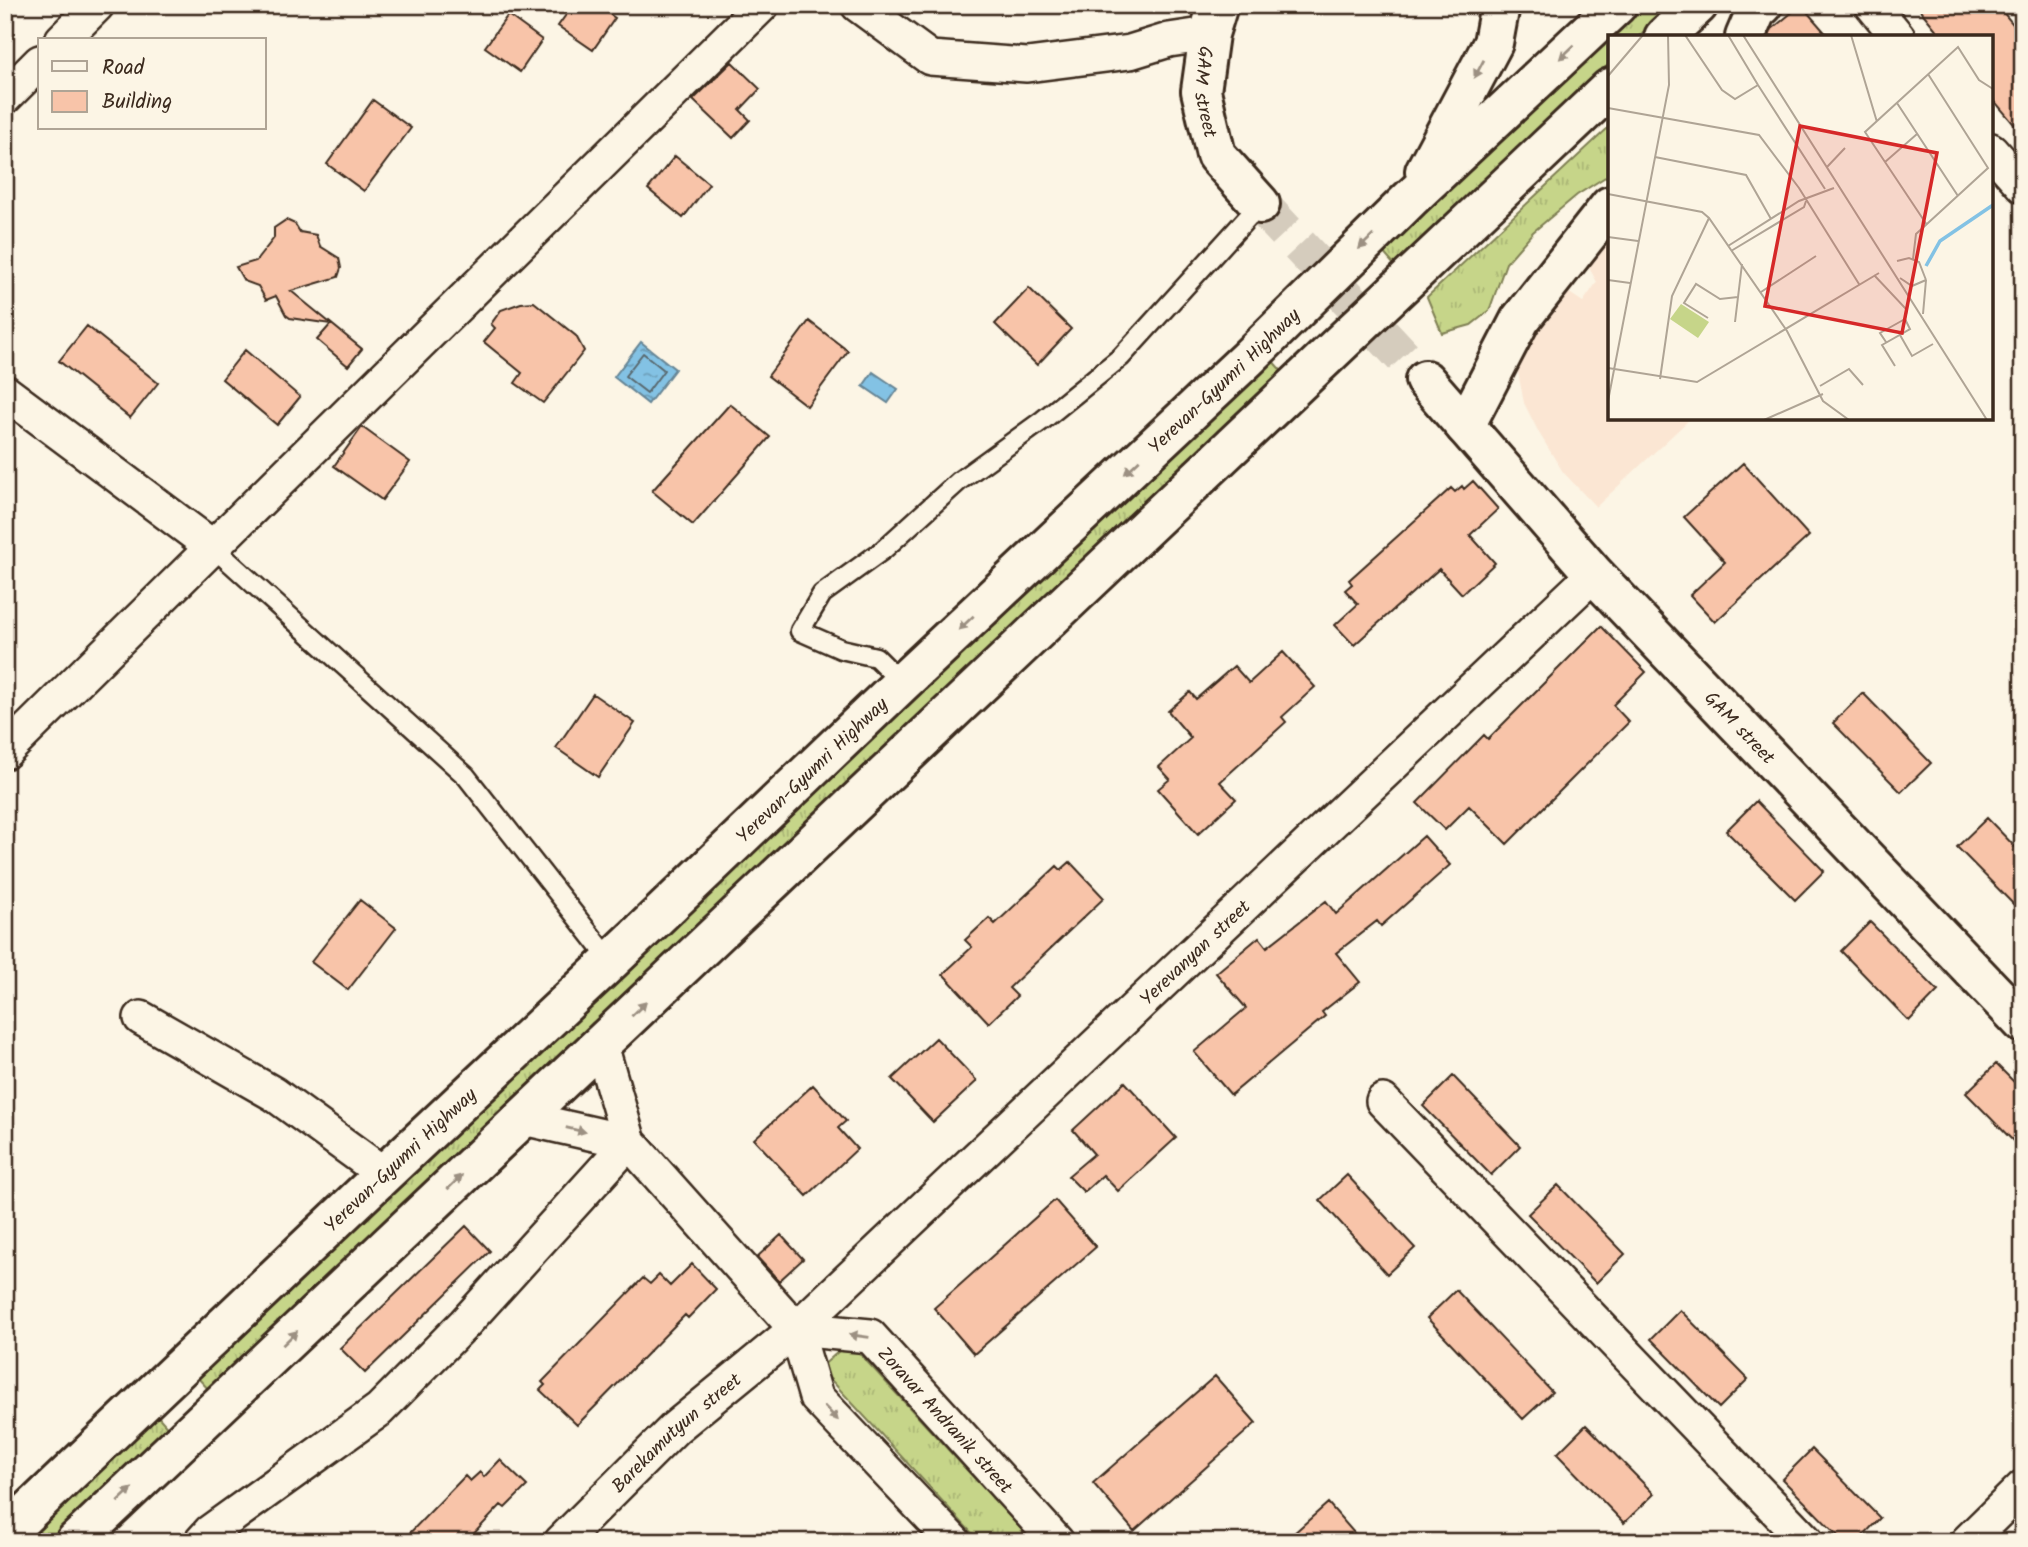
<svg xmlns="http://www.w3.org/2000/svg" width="2028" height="1547" viewBox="0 0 2028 1547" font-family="Kalam,sans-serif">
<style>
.built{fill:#fbe6d3}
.grass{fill:url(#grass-tufts);stroke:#808054;stroke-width:2}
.water{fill:url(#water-ripples);stroke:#668595;stroke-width:2}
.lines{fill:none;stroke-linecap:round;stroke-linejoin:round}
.shore{stroke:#58676d;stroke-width:2}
.building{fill:#f8c4a9;stroke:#3b2a1e;stroke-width:2}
.secondary-tunnel{stroke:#d5ccbd;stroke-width:38;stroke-dasharray:38 19;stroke-linecap:butt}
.lane-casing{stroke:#3b2a1e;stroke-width:23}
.street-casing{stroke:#3b2a1e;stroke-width:38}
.secondary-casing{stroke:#3b2a1e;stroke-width:44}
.highway-casing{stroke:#3b2a1e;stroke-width:44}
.lane{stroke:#fcf5e5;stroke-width:18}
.street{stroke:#fcf5e5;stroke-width:33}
.secondary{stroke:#fcf5e5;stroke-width:38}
.highway{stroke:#fcf5e5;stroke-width:38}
.oneway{fill:#9c9082}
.labels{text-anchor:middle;stroke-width:7;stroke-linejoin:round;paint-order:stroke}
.street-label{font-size:19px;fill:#3b2a1e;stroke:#fcf5e5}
.inset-river{fill:none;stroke:#83c2e4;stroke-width:3.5}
.inset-road{fill:none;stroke:#afa495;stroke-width:2}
.view{fill:#d62828;fill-opacity:0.15;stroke:#d62828;stroke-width:3.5}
.inset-edge{fill:none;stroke:#3b2a1e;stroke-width:3.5}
</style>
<defs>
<pattern id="grass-tufts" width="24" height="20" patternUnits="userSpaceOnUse" patternTransform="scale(1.75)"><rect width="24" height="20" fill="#c6d589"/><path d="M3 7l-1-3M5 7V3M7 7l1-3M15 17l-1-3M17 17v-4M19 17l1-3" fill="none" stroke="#abb776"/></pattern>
<pattern id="water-ripples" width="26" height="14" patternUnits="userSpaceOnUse" patternTransform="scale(1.75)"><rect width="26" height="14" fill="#83c2e4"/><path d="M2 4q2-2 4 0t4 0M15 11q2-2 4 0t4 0" fill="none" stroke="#6c9eb8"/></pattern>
</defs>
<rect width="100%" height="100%" fill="#fcf5e5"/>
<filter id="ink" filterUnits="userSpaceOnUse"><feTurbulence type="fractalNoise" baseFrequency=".0143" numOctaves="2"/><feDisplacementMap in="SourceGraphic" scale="14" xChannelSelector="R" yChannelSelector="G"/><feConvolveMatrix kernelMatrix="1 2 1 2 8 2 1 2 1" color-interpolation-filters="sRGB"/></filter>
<g filter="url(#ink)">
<path class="built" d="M 1610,229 L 1610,418 L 1691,418 L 1596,507 L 1563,472 L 1539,433 L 1524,403 L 1516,362 L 1565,290 L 1583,302 L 1597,282 L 1584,259 Z"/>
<path class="grass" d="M 1641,5 L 1671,5 L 1638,37 L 1610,37 L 1610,63 L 1395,266 L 1382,251 Z
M 1610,126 L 1610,174 L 1577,195 L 1533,232 L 1506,263 L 1489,311 L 1471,325 L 1442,333 L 1427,297 Z
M 1271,359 L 1285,375 L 210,1391 L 196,1376 Z
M 849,1342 L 1033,1542 L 980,1542 L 820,1368 Z
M 156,1414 L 170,1430 L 51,1542 L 21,1542 Z"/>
<path class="water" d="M 641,342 L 675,369 L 648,404 L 614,377 Z
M 873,372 L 898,389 L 888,403 L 863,386 Z"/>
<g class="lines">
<path class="shore" d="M 643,353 L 664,370 L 647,393 L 625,376 Z"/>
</g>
<path class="building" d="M 573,5 L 597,5 L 615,18 L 593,50 L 558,26 Z
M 1801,5 L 1829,37 L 1769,37 L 1772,29 Z
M 1916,5 L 1997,5 L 2023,36 L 2023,135 L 1991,97 L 1991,37 L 1942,37 Z
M 508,15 L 542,40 L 520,72 L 485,47 Z
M 732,62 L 760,89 L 740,110 L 750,120 L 733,138 L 693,100 Z
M 373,100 L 411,128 L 364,191 L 327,164 Z
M 675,156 L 709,184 L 683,218 L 648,189 Z
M 286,220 L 295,224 L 300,232 L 316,235 L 320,246 L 339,258 L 341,268 L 338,277 L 291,291 L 362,349 L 348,366 L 317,340 L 331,324 L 290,318 L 286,315 L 276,296 L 266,300 L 258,286 L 244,281 L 236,267 L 256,261 L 274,238 L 274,228 Z
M 1029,288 L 1071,329 L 1037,365 L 995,324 Z
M 534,302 L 576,336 L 584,351 L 543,403 L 515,383 L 522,373 L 484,342 L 495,328 L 491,324 L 501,310 L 521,303 Z
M 809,321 L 848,351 L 807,406 L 768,376 Z
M 87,326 L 158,383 L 130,418 L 59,361 Z
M 245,350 L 300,397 L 277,425 L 222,379 Z
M 730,404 L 770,437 L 693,525 L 652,491 Z
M 362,427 L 410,462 L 382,500 L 334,466 Z
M 1743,463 L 1809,536 L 1715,622 L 1690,595 L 1725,562 L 1684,517 Z
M 1473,481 L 1498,509 L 1470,535 L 1495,563 L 1462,594 L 1439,569 L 1354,645 L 1335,625 L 1358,604 L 1345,590 L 1352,584 L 1349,580 L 1451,488 L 1455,492 L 1462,486 L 1464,489 Z
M 1601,626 L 1646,672 L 1613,705 L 1629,722 L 1507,844 L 1469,806 L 1445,830 L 1417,803 L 1484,735 L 1488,739 Z
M 1283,652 L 1315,687 L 1282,717 L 1286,722 L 1220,782 L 1236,799 L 1198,834 L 1158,789 L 1170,779 L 1159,767 L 1191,738 L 1168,711 L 1190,692 L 1196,699 L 1234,666 L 1249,683 Z
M 1863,693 L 1931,763 L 1901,792 L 1833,723 Z
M 593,694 L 635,723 L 598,777 L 556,748 Z
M 1756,801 L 1824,871 L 1795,900 L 1726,831 Z
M 1987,818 L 2023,855 L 2023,914 L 1957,847 Z
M 1424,836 L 1450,865 L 1381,926 L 1377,921 L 1336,953 L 1360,982 L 1322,1012 L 1325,1016 L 1231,1095 L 1194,1052 L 1246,1008 L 1216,973 L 1259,937 L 1267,947 L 1326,901 L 1336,914 Z
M 1070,862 L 1104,898 L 1009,988 L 1017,996 L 989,1023 L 943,974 L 972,947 L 965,940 L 989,918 L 995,924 L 1057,866 L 1061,870 Z
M 360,900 L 396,928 L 348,990 L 311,962 Z
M 1870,922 L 1938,991 L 1909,1021 L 1841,951 Z
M 936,1038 L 977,1081 L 933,1122 L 892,1079 Z
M 1996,1064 L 2023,1091 L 2023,1151 L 1966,1093 Z
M 1453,1076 L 1520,1146 L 1491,1175 L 1423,1106 Z
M 1125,1082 L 1176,1138 L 1118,1191 L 1103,1175 L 1084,1192 L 1068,1176 L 1094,1154 L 1073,1130 Z
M 813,1085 L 846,1121 L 838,1128 L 857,1149 L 807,1196 L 754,1139 Z
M 1347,1175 L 1415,1248 L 1387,1274 L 1320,1200 Z
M 1558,1185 L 1625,1254 L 1596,1283 L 1528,1214 Z
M 1055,1200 L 1096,1247 L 974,1354 L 934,1308 Z
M 466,1226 L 490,1251 L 365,1373 L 340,1348 Z
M 781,1235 L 803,1259 L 779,1281 L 757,1257 Z
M 692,1264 L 716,1289 L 688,1318 L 685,1315 L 577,1425 L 540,1390 L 545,1385 L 542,1382 L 643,1278 L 650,1284 L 659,1275 L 670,1286 Z
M 1456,1290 L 1552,1392 L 1523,1419 L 1427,1318 Z
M 1680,1310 L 1748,1379 L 1719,1408 L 1651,1339 Z
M 1215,1376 L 1256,1423 L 1134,1531 L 1093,1483 Z
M 1586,1425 L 1654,1494 L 1624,1523 L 1557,1454 Z
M 1812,1449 L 1880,1518 L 1857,1542 L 1844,1542 L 1782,1479 Z
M 500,1460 L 527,1486 L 505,1508 L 501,1505 L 466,1542 L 401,1542 L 465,1476 L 470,1481 L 480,1472 L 484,1477 Z
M 1328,1503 L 1362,1542 L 1284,1542 Z"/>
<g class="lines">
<path class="secondary-tunnel" d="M 1260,204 L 1425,380"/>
<g class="lane-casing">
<path id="lane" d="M 214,548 L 466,776 L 611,961
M 902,683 L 876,657 L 841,649 L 800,631 L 822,594 L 883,550 L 959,481 L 1043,420 L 1121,357 L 1260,204"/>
</g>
<g class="street-casing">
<g id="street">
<path d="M 858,5 L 930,58 L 1027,65 L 1130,52 L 1169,40 L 1209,34"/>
<path d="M 1872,5 L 1898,37"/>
<path d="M 62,40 L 97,5"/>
<path d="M 5,97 L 40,62"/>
<path d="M 1991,150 L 2023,186"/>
<path d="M 5,392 L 214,548"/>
<path d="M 5,752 L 762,5"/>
<path d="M 141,1018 L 274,1094 L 384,1174"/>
<path d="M 601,1045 L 629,1142 L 796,1329 L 816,1397 L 954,1542"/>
<path d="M 1383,1101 L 1807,1542"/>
<path d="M 523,1118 L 629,1142"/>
<path id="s1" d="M 796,1329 L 870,1336 L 1057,1542"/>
<path d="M 201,1542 L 210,1532 L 379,1410 L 465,1323 L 629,1142"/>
<path id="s2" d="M 561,1542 L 675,1428 L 796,1329 L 1594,574"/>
<path d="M 1967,1542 L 2023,1487"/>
</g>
</g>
<g class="secondary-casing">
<g id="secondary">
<path id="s3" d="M 1218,5 L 1209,34 L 1201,91 L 1216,155 L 1260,204"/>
<path d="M 1745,37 L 1756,11 L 1763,5"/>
<path id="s4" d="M 1425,380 L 1594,574 L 2023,1023"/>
<path d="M 1465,426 L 1520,320 L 1610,206"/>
</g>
</g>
<g class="highway-casing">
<g id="highway">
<path d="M 1664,37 L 1698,5"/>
<path d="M 1425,171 L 1493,43 L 1500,5"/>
<path id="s5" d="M 5,1534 L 384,1174 L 611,961 L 902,683 L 1247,359 L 1410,199 L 1617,5"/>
<path d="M 75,1542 L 1610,88"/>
</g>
</g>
<use href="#lane" class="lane"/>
<use href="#street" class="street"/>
<use href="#secondary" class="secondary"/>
<use href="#highway" class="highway"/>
</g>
<defs><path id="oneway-solid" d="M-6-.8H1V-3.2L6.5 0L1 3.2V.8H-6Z" transform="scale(1.75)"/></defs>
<g class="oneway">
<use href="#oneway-solid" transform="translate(1567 52) rotate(137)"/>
<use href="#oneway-solid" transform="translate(1479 69) rotate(118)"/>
<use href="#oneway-solid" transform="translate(1366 242) rotate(136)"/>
<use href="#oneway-solid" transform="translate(1132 467) rotate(137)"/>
<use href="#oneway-solid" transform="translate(966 623) rotate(137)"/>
<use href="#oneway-solid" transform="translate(639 1009) rotate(-44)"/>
<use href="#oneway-solid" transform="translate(576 1130) rotate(13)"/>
<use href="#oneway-solid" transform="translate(455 1182) rotate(-44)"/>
<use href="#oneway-solid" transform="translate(859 1336) rotate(-172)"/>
<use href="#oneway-solid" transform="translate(290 1338) rotate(-44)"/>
<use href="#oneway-solid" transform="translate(831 1413) rotate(46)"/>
<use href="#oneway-solid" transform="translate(125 1495) rotate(-43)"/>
</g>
</g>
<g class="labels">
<g class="street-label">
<text dy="7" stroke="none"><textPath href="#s3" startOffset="89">GAM street</textPath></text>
<text dy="7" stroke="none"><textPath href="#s5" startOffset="1678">Yerevan-Gyumri Highway</textPath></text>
<text dy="7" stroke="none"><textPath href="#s4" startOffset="469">GAM street</textPath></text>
<text dy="7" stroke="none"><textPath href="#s5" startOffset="1111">Yerevan-Gyumri Highway</textPath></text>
<text dy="7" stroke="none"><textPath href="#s2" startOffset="866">Yerevanyan street</textPath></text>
<text dy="7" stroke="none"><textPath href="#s5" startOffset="544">Yerevan-Gyumri Highway</textPath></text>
<text dy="7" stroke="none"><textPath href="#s1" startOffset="187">Zoravar Andranik street</textPath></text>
<text dy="7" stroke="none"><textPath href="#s2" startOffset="159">Barekamutyun street</textPath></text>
</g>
</g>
<g transform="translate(1608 35)">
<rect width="385" height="385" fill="#fcf5e5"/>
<path d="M 73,269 L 101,287 L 90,303 L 62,284 Z" fill="#c6d589"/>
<path class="inset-river" d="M 318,231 L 332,206 L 385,170"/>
<path class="inset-road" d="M 77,0 L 114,55 L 127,64 L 150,50 L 217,154M 120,0 L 150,50M 135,0 L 379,385M 243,0 L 269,87M 0,41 L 35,0M 289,68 L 350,161M 0,73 L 151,100 L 191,153 L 251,249M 47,122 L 138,140 L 163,184M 277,127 L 309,99M 219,132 L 237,113M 0,159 L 94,177 L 101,183 L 179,296 L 215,366 L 241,385M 319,190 L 257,97 L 350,12 L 371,45 L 385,54M 0,202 L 30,206M 120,211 L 191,166 L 226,153M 123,216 L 196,172 L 198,166M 305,224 L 308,199 L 380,133 L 320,39M 289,226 L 301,223 L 311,227 L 318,245M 266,240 L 299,275 L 297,284 L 302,294 L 274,310 L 287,331M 292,243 L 304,251 L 318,245M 0,245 L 22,248M 153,257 L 208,221M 315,279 L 318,245M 100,283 L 76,268 L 88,249 L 112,264 L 130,262M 127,287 L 134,229M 292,300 L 304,321 L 325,309M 278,307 L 272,298 L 297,284M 0,333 L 89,347 L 271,238M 52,344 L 64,261 L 101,183M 212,351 L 241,334 L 255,350M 0,366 L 61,50 L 60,0M 156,385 L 215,359"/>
<path class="view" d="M 192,91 L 329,118 L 294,298 L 157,271 Z"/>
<rect width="385" height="385" class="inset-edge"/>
</g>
<rect width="2028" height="1547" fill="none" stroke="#fcf5e5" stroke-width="28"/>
<rect x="14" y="14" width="2000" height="1519" fill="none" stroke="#3b2a1e" stroke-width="2.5" filter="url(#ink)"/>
<rect x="38" y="38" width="228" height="91" fill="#fcf5e5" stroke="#afa495" stroke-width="2"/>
<rect x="52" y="61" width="35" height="10" fill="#fcf5e5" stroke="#afa495" stroke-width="2"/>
<text x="102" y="74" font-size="21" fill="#3b2a1e">Road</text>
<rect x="52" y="91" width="35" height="21" fill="#f8c4a9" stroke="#afa495" stroke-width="2"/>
<text x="102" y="108" font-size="21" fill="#3b2a1e">Building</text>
</svg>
